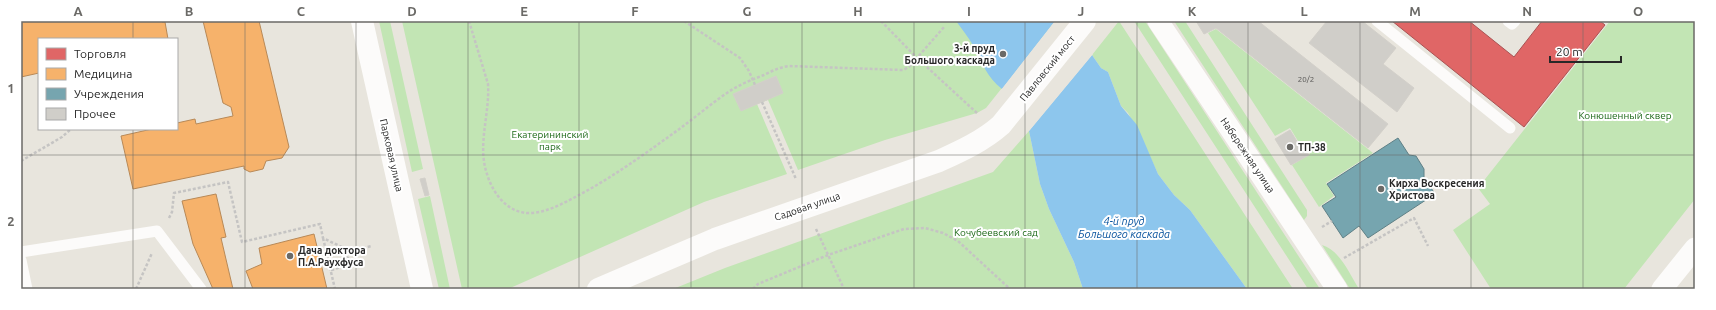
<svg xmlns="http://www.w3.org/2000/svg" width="1716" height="310" viewBox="0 0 1716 310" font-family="Ubuntu,sans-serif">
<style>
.green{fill:#c2e5b4}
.water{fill:#8dc6ed}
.pier{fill:#e8e5dd}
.shops{fill:#e06666;stroke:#a95353}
.health{fill:#f6b26b;stroke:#b88957}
.public{fill:#76a5af;stroke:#5f8086}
.building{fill:#d0cec9;stroke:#d3d0ca}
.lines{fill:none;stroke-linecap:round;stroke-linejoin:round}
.path{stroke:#c5c4c3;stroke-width:2.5;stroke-dasharray:3 2;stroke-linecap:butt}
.lane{stroke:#fcfbfa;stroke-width:11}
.street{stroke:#fcfbfa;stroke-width:21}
.secondary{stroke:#fcfbfa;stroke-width:22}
.grid{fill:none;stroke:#6b6a67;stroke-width:1;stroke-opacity:0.55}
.poi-dot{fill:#6b6a67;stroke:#fff;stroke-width:1.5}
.labels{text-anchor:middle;stroke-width:4;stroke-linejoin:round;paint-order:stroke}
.number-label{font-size:8px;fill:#535251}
.poi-label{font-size:10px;font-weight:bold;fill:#282828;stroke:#fff;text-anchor:start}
.street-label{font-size:10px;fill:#282828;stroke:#fff}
.park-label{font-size:10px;fill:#1b6816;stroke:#fff}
.water-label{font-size:11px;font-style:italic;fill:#07539e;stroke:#fff}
.neatline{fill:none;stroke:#6b6a67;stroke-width:1.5}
.grid-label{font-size:13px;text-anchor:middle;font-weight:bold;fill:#6b6a67}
</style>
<rect width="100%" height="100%" fill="#e8e5dd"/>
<path class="green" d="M 379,21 L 390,21 L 423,169 L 412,172 Z
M 402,21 L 1055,21 L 986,108 L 977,113 L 885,140 L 798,170 L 768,100 L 757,104 L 787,174 L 704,202 L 508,289 L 462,289 Z
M 1119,21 L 1293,289 L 1247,289 L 1190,210 L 1174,195 L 1158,174 L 1142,139 L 1128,113 L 1121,106 L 1108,72 L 1101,68 L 1092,55 Z
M 1134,21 L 1145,21 L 1320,289 L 1308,289 Z
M 1174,21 L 1185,21 L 1307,210 L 1307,216 L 1304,220 Z
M 1610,21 L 1695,21 L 1695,199 L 1624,289 L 1491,289 L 1453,230 L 1490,204 L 1478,188 Z
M 1216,29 L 1373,153 L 1326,183 L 1334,196 L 1319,207 L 1292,165 L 1310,154 L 1304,144 L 1301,146 L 1290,128 L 1275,136 L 1208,33 Z
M 1029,131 L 1040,184 L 1049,209 L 1074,262 L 1083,289 L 673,289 L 725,268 L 993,172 Z
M 430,196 L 450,289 L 439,289 L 418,199 Z
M 1322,245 C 1340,250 1350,275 1359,289 L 1350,289 Z"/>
<path class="water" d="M 956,21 L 1055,21 L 1002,89 C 987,77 982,63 974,47 C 969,38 962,29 956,21 Z
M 1092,55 L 1101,68 L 1108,72 L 1121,106 L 1137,125 L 1158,174 L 1174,195 L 1190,210 L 1247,289 L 1083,289 L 1074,262 L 1049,209 L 1040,184 L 1029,131 Z"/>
<path class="pier" d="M 1055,21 L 1057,21 L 1003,90 L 1001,90 Z
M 1091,54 L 1093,54 L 1029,131 L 1027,129 Z"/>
<path class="shops" d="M 1392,21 L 1469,21 L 1514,57 L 1542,21 L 1600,21 L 1605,25 L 1524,127 Z"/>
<path class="health" d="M 21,21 L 161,21 L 162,22 L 165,22 L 168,39 L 39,39 L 39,73 L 21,77 Z
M 203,21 L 259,21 L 289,147 L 282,158 L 266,161 L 263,169 L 250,172 L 244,169 L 244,166 L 133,189 L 121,136 L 152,129 L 177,129 L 177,123 L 195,119 L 196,124 L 233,116 L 231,107 L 223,103 Z
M 216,194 L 226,237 L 221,238 L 233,289 L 213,289 L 193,244 L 182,201 Z
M 314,234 L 327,289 L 253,289 L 246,271 L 262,264 L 259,248 Z"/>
<path class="public" d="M 1398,138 L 1409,155 L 1416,156 L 1424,169 L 1424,177 L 1435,194 L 1368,238 L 1359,226 L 1343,238 L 1322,206 L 1336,197 L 1327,184 Z"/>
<path class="building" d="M 1196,21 L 1258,21 L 1388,124 L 1368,148 L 1216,28 L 1204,34 Z
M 1327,21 L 1362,21 L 1396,48 L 1383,64 L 1414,88 L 1397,112 L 1309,43 Z
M 776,76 L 783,93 L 741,111 L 733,94 Z
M 1290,130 L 1301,148 L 1303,146 L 1309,155 L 1291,165 L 1275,139 Z
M 425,178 L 429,195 L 425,196 L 420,179 Z"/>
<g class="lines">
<path class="path" d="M 469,21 L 488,84 C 490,114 477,145 487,174 C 493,194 508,214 531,213 C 548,212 564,203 579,195 C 613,177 646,153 678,130 C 696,117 714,101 733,89 C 743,83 754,79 764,75 C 772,71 780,67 789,66 L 903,70 L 909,67 L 945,26
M 684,21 L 740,58 L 749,71 L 755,85
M 881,21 L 917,58 L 977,113
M 762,102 L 796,179
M 21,161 L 62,137 L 71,129
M 169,218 L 172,212 L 174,193 L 228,182 L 242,242 L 320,224 L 323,238 L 350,251 L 372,246
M 1322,227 L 1332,221
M 816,229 L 844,289
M 323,238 L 335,289
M 1344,258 L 1414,218 L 1428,246
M 331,270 C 342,268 347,262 350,251
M 136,289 L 152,253
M 753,289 L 758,284 L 828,255 L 904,229 L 925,228 L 943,233 L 958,241 L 1010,289"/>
<path class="lane" d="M 1377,21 L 1510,128
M 1508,21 L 1512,24 L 1515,21
M 21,252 L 157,231 L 201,289
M 21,260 L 27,289"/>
<path class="street" d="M 1158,21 L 1337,289
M 1662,289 L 1695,248"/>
<path class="secondary" d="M 362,21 L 422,289
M 598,289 L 715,239 L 939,161 C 961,151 983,141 1001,125 L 1085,21"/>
</g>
<path class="grid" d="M 133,21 L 133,39M 245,21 L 245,289M 356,21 L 356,289M 468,21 L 468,289M 579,21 L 579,289M 691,21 L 691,289M 802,21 L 802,289M 914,21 L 914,289M 1025,21 L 1025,289M 1137,21 L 1137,289M 1248,21 L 1248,289M 1360,21 L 1360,289M 1471,21 L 1471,289M 1583,21 L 1583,289M 133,129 L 133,289M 21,155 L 1695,155"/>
<g class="poi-dot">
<circle cx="1003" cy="54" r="4"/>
<circle cx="1290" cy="147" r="4"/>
<circle cx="1381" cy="189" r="4"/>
<circle cx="290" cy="256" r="4"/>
</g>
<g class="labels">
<g class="number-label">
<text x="1306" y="82">20/2</text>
</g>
<g class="poi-label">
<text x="995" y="52" text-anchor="end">3-й пруд<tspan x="995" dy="12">Большого каскада</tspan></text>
<text x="1298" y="151">ТП-38</text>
<text x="1389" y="187">Кирха Воскресения<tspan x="1389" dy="12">Христова</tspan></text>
<text x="298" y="254">Дача доктора<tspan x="298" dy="12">П.А.Раухфуса</tspan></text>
</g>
<g class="street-label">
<text transform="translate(1047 68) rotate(-51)" y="4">Павловский мост</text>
<text transform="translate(392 155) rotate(77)" y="4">Парковая улица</text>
<text transform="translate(1248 155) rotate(56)" y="4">Набережная улица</text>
<text transform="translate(807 206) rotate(-19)" y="4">Садовая улица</text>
</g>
<g class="park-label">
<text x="1625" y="119">Конюшенный сквер</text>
<text x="550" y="138">Екатерининский<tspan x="550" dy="12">парк</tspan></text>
<text x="996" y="236">Кочубеевский сад</text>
</g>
<g class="water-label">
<text x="1124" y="225">4-й пруд<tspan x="1124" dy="13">Большого каскада</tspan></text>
</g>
</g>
<rect width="1716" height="310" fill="none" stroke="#ffffff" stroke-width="44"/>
<rect x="38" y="38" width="140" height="92" fill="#ffffff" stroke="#a9a9a9"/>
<rect x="46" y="48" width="20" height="12" fill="#e06666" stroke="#a9a9a9"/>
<text x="74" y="58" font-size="12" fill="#282828">Торговля</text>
<rect x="46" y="68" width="20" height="12" fill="#f6b26b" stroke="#a9a9a9"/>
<text x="74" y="78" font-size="12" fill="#282828">Медицина</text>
<rect x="46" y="88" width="20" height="12" fill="#76a5af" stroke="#a9a9a9"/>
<text x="74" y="98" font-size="12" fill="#282828">Учреждения</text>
<rect x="46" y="108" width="20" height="12" fill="#d0cec9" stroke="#a9a9a9"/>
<text x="74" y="118" font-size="12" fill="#282828">Прочее</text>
<path d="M1550 56v6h71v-6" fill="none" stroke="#282828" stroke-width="2"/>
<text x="1556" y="56" font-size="12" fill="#282828" stroke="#ffffff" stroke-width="3" paint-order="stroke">20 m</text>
<rect x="22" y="22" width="1672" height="266" class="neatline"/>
<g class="grid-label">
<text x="78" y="16">A</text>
<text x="189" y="16">B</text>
<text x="301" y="16">C</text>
<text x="412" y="16">D</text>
<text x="524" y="16">E</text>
<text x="635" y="16">F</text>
<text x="747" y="16">G</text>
<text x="858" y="16">H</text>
<text x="969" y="16">I</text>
<text x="1081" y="16">J</text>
<text x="1192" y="16">K</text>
<text x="1304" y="16">L</text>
<text x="1415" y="16">M</text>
<text x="1527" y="16">N</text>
<text x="1638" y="16">O</text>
<text x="11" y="93">1</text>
<text x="11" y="226">2</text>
</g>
</svg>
